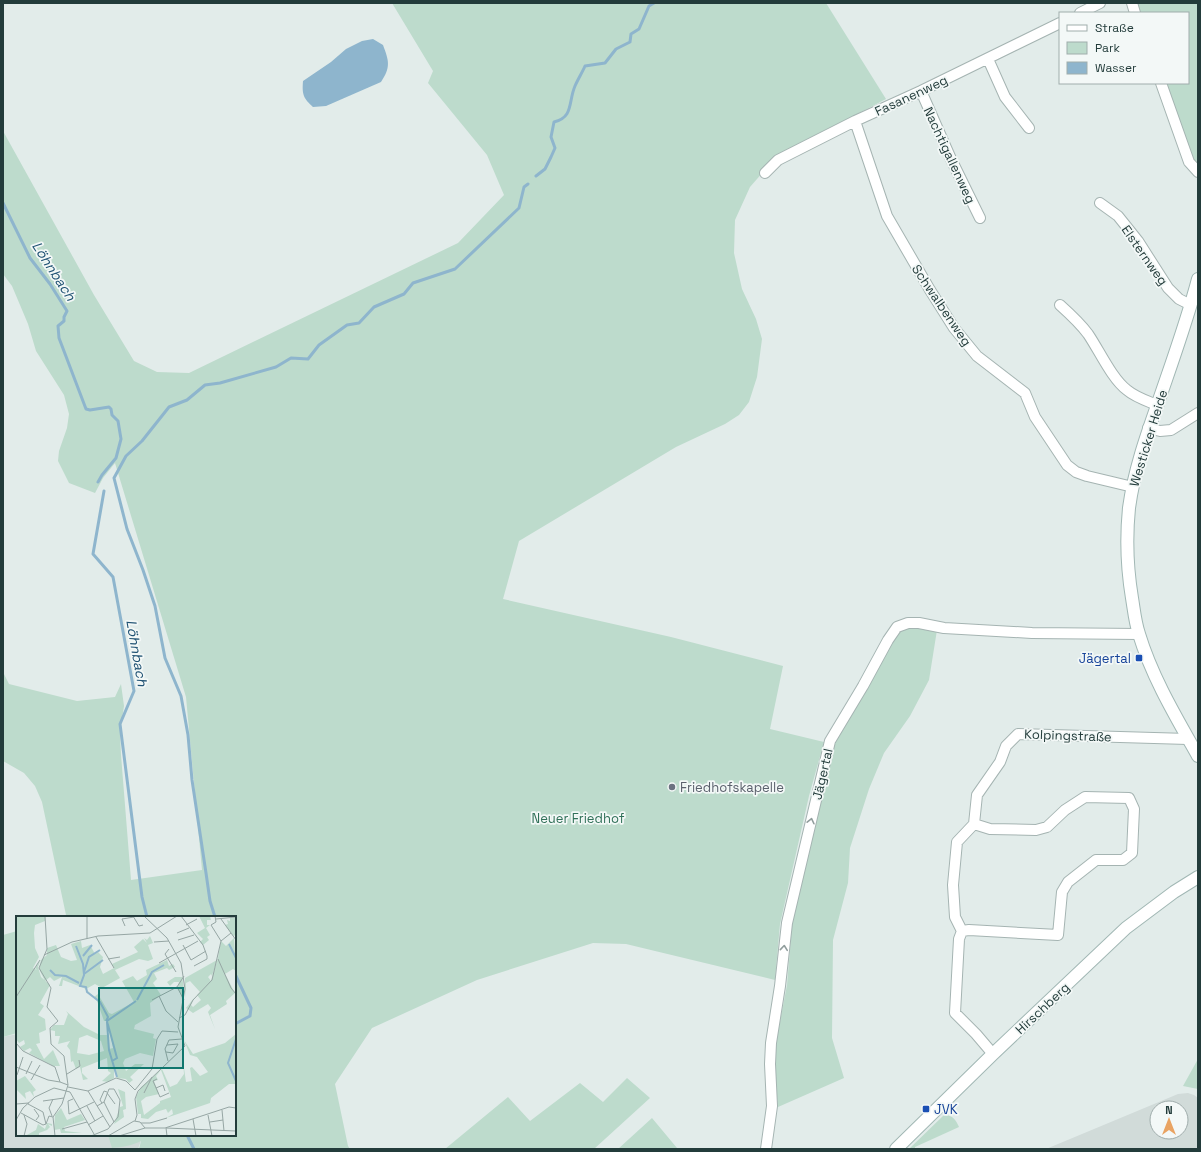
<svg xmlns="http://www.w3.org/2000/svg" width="1201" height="1152" viewBox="0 0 1201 1152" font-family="'Space Grotesk',sans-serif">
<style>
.built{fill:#d1dbd9;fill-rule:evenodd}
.green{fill:#bddbcc}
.water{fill:#8eb5cd}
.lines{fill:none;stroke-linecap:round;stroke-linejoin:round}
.stream{stroke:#8eb5cd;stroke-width:3}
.street-casing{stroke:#a5b4b2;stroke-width:12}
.secondary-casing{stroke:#a1b7b4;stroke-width:14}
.street{stroke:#fff;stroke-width:10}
.secondary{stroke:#fff;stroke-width:12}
.oneway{stroke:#919e9d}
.transit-dot{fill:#1a4fb4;stroke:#f3f8f7;stroke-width:1.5}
.worship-dot{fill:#6b7280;stroke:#f3f8f7;stroke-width:1.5}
.labels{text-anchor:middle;stroke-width:3.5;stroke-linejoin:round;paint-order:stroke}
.street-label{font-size:13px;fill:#233c3b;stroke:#f3f8f7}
.transit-label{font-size:13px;fill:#164399;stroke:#f3f8f7;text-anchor:end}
.worship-label{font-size:13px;fill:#5b616d;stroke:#f3f8f7;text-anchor:start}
.park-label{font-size:13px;fill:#307058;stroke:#f3f8f7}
.water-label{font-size:14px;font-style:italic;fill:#215374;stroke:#f3f8f7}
.inset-river{fill:none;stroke:#8eb5cd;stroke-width:2}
.inset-road{fill:none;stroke:#96a6a4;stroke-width:1}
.view{fill:#0f766e;fill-opacity:0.15;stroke:#0f766e;stroke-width:2}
.inset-edge{fill:none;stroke:#233c3b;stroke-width:2}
</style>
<rect width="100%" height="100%" fill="#e2ecea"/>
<path class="built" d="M 17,1034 L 17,1135 L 143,1135 L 138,1149 L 3,1149 L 3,1037 Z
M 1188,1093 L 1194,1095 L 1198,1098 L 1198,1149 L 1046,1149 L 1178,1094 ZM 1157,1108 L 1181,1108 L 1181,1132 L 1157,1132 Z"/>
<path class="green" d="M 392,3 L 826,3 L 886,99 L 777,156 L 750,187 L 735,220 L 734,253 L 742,289 L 756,319 L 762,339 L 757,377 L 749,402 L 739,415 L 725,424 L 676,447 L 519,541 L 503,599 L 671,637 L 783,666 L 770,729 L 824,742 L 809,796 L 780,924 L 775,980 L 626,944 L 593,943 L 477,980 L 372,1028 L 335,1084 L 348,1146 L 350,1149 L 139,1149 L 141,1141 C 131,1146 122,1147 112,1148 L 108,1135 L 235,1135 L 235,917 L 62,917 L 66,915 L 42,802 L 35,786 L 24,773 L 3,761 L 3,672 L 9,684 L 77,701 L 115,697 L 121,684 L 124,706 L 120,732 L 121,755 L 131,880 L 202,870 L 186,697 L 115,463 L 103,478 L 95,493 L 69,483 L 58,461 L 59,451 L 67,428 L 69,414 L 64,395 L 36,351 L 28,324 L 12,286 L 3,274 L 3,131 L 94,295 L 134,361 L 157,372 L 189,373 L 458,243 L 504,195 L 487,155 L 428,83 L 433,71 Z
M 1134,3 L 1198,3 L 1198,166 L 1191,161 L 1163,83 L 1188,83 L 1188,13 L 1138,13 Z
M 908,626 L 937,630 L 929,680 L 910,716 L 884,753 L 869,789 L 850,848 L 848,883 L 833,940 L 832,1038 L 844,1078 L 778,1107 L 775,1075 L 775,1048 L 787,985 L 793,914 L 834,742 L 887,648 L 902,629 Z
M 17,931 L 17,1033 L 3,1037 L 3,935 Z
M 1198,1059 L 1198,1089 L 1183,1086 Z
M 627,1078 L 650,1098 L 594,1149 L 445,1149 L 508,1097 L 530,1121 L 580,1083 L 603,1102 Z
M 944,1115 C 953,1115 956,1120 959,1127 L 915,1147 L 915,1149 L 909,1149 Z
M 652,1118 L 677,1148 L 618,1149 Z"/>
<path class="water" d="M 373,39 L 383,45 C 389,61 391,67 381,82 L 326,106 L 313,107 C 303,98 302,94 303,81 L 331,62 L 346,49 L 362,41 Z"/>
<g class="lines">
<path class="stream" d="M 536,176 L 545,169 L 551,157 L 555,148 L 551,137 L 554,122 C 574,117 568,102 575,86 C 578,79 582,73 585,66 L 605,63 L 616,49 L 630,42 L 631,34 L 639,29 L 649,6 L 654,3
M 3,203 L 30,258 L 50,284 L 67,311 L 64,317 L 64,321 L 58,326 L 59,338 L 86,409 L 90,410 L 109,407 L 111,409 L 112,415 L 118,421 L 121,439 L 116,458 L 102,475 L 98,482
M 104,491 L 93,554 L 113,577 L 134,691 L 120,724 L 142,897 L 147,917
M 215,917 L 210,901 L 206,873 L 192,780 L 188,735 L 181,696 L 165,658 L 155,606 L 143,570 L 127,529 L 114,478 L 126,456 L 142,441 L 169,407 L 187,400 L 205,385 L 220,383 L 276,367 L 291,358 L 308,359 L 319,345 L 347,325 L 359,323 L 374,307 L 404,294 L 413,283 L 455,269 L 519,208 L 524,187 L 528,184
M 235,974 L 251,1008 L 250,1016 L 235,1024
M 188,1135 L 188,1137 L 194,1149"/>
<g class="street-casing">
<path id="street" d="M 1132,3 L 1135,13
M 1080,13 L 1100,3
M 988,59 L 1005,97 L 1029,128
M 1161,83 L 1189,162 L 1198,172
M 921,91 L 951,159 L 980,218
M 855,121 L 887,216 L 930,290 L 954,328 L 977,356 L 1025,393 L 1035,417 L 1067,465 L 1076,472 L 1087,476 L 1133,487
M 765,173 L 778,160 L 855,121 L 921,91 L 1060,23
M 1100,203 L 1118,216 L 1138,241 L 1168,288 L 1179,299 L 1191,305
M 1060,305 C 1070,314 1080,323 1088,334 C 1099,350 1112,379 1127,390 C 1135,397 1147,401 1157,405
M 1148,428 L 1160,431 L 1171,430 L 1198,413
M 962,931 L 969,930 L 1058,935 L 1062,892 L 1068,882 L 1096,860 L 1123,860 L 1132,853 L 1134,809 L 1129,798 L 1085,797 L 1065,810 L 1047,827 L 1036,830 L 990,829 L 974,824
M 993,1054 L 976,1034 L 955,1013 L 959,939 L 962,931 L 955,917 L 953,885 L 957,842 L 974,824 L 977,795 L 1000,762 L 1006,746 L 1018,734 L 1188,739
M 766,1149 L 772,1106 L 770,1064 L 771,1043 L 780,986 L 787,923 L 830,741 L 863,686 L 888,640 L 897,627 L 908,623 L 919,623 L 944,628 L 1032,633 L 1139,634"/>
</g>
<g class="secondary-casing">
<path id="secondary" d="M 1198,279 C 1187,321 1172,362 1158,403 C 1146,437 1134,471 1129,508 C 1126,538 1127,568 1132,598 C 1134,610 1135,622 1139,634 C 1152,677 1176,717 1198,756
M 896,1149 L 993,1054 L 1126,928 L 1174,892 L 1198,877"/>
</g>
<use href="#street" class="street"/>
<use href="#secondary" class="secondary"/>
</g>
<defs><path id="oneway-chevron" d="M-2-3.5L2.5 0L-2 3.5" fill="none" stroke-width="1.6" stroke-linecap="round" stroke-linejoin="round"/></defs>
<g class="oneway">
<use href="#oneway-chevron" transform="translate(811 821) rotate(-77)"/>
<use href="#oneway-chevron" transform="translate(784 948) rotate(-84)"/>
</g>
<g class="transit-dot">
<rect x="1135" y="654" width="8" height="8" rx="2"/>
<rect x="922" y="1105" width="8" height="8" rx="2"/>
</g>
<circle class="worship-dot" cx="672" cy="787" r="4"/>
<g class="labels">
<g class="street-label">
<text transform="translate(911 95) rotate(-25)" y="5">Fasanenweg</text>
<text transform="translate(950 155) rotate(65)" y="5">Nachtigallenweg</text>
<text transform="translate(1145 255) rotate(55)" y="5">Elsternweg</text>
<text transform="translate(942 305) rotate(56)" y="5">Schwalbenweg</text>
<text transform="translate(1148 438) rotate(-73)" y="5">Westicker Heide</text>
<text transform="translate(1068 735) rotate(2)" y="5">Kolpingstraße</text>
<text transform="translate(822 774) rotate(-77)" y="5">Jägertal</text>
<text transform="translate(1042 1008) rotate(-43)" y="5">Hirschberg</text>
</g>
<g class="transit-label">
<text x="1131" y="663">Jägertal</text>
<text x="934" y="1114" text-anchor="start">JVK</text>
</g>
<g class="worship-label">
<text x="680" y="792">Friedhofskapelle</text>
</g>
<g class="park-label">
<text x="578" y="823">Neuer Friedhof</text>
</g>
<g class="water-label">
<text transform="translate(54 271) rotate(57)" y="5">Löhnbach</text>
<text transform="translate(137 653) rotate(80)" y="5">Löhnbach</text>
</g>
</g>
<g transform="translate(16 916)">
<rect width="220" height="220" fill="#e2ecea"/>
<path d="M 0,0 L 29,0 L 29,5 L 19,9 L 18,17 L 19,32 L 23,41 L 17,52 L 21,54 L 19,52 L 24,45 L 22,51 L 25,61 L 34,69 L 24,87 L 28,90 L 22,99 L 29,103 L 30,114 L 23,117 L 24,127 L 20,128 L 28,143 L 37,134 L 44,150 L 37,150 L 13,137 L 16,134 L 14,132 L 8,135 L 4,131 L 9,128 L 8,124 L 3,127 L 0,123 ZM 183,0 L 194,0 L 195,4 L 191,4 L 191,9 L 194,9 L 190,12 L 194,19 L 191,21 L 193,24 L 187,29 L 184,26 L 187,23 L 181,17 L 189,12 ZM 220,1 L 220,19 L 217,20 L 209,9 L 212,8 L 211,4 L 214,5 L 214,2 ZM 134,20 L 137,27 L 132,29 L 137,43 L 132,45 L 123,43 L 99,54 L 104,62 L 86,72 L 79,68 L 70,73 L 78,81 L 82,78 L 93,97 L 96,98 L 118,86 L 106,65 L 117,60 L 121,65 L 131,59 L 130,54 L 151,44 L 153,50 L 157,48 L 159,51 L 153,54 L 151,52 L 138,57 L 141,63 L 137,67 L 145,79 L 134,87 L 135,100 L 119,109 L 118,113 L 138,118 L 137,122 L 140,123 L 137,140 L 124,137 L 109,143 L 107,147 L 110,155 L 119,148 L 128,148 L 114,161 L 117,164 L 113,167 L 110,163 L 101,162 L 98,154 L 98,162 L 92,166 L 86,165 L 95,157 L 92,155 L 91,142 L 66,152 L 66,157 L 72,163 L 67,164 L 64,151 L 60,153 L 57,145 L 55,146 L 54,134 L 51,130 L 54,125 L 42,128 L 44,120 L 39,120 L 39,115 L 34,114 L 38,109 L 48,109 L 52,98 L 50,95 L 68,111 L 84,119 L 92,119 L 93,133 L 97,132 L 92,105 L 88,105 L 81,85 L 68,72 L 47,64 L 46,70 L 43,70 L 46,61 L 38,65 L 34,61 L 29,65 L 23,53 L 25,44 L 31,39 L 31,32 L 40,29 L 45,41 L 55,45 L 61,44 L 55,28 L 65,25 L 66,32 L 74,29 L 79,38 L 82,36 L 87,41 L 84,51 L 87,58 L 98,52 L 96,48 L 122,36 L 118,31 L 127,23 L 131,27 L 128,22 L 131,24 ZM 71,119 L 85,125 L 88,135 L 73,139 L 61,137 L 63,122 ZM 218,22 L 220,55 L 217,53 L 209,58 L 219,77 L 210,85 L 211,88 L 194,99 L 199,113 L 192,96 L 195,92 L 192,88 L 177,97 L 170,92 L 178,82 L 175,89 L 177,91 L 185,84 L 181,79 L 184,76 L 174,65 L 170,67 L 169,83 L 169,62 L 201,44 L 196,60 L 195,58 L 192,61 L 195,65 L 202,42 L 205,25 L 210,30 ZM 159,61 L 166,61 L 168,73 L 166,83 L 162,71 L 163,66 L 158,66 L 154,70 L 151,66 ZM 220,118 L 220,168 L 213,168 L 195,182 L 194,187 L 150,202 L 157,198 L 156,193 L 152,197 L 150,193 L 140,196 L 132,203 L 125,202 L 125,198 L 122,198 L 120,181 L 125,171 L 146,153 L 154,171 L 161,168 L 168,158 L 167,145 L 170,166 L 176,165 L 174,152 L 176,151 L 184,160 L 192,156 L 181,141 L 174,139 L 168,124 L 177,138 L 209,127 ZM 145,154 L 155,181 L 144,185 L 144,187 L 128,199 L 125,185 L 130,181 L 143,178 L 138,165 L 142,164 L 140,160 ZM 9,160 L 20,174 L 17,176 L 18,181 L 14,175 L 9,177 L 10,183 L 0,173 L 0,165 ZM 102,173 L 109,176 L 110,193 L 107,194 L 108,201 L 98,208 L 104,191 L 107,190 ZM 45,192 L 51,204 L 65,198 L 69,204 L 48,211 L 49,215 L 66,217 L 45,217 L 44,213 L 38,214 L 39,199 ZM 31,207 L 36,208 L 36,210 L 32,208 L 34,211 L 31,214 L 23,217 L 23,220 L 29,220 L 9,220 L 20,214 L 22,208 L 29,213 Z" fill="#bddbcc" fill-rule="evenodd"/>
<path class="inset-river" d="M 213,28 L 220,42M 60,30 L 67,48 L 68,59 L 64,70 L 70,71 L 71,76 L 84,86 L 92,101 L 90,105M 67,40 L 76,29M 34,54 L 39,59 L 50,60 L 63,67M 68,56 L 73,41 L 84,34M 68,58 L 87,44M 121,84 L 136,56 L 148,49M 91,106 L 93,134 L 101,161M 220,123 L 212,147 L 220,165M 96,145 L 101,142 L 91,105 L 120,85"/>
<path class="inset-road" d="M 29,0 L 31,33 L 23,52 L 35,72 L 31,91 L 42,105 L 34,112 L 35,128 L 48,140 L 52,169M 71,0 L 71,23M 117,0 L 123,10 L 127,9M 165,0 L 187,29 L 191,40 L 191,43 L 178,50M 199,0 L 200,6 L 195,9 L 205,25M 200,3 L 220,1M 205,3 L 220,24M 170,9 L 181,3M 109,10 L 106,3 L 118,1M 161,17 L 173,12M 80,21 L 98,52M 162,24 L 178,19M 205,25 L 215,17M 138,26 L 153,25M 167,29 L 175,44 L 190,35M 153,33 L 149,38 L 160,56M 28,39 L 56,26 L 82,20 L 134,17 L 161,0M 92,43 L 104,41M 202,43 L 215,72 L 220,78M 143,47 L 182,25M 143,80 L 150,95 L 162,106M 0,81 L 24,44M 136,84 L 161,71M 168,84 L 161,71 L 168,60M 163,102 L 169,99 L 177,84 L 196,64 L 205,25M 0,127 L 7,135 L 39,151 L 44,166 L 52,169 L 46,188 L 37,201 L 39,220M 150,136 L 157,137 L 162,128 L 151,129M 152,145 L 149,133 L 153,124 L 166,123M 0,151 L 32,164 L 44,166M 10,158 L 16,145M 51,158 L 64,150 L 63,144M 1,159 L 7,141M 141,163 L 137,165 L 144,181 L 153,177M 15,164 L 24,149M 52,171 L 72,175 L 100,162 L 110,165 L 119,174M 140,172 L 147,169 L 149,175M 119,174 L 136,153 L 141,123 L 146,115 L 162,116M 72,175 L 94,211M 91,177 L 99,188M 128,177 L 136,161M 57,183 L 52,185 L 53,198 L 78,186M 27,185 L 48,182M 88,186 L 98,206M 86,187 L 84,184 L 88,175 L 91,176M 0,188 L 13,187M 12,188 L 27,196 L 30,208M 71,190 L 79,205M 18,193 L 23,200 L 20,204M 206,194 L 208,215M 5,197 L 27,209 L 30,208 L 33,200 L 37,201M 192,199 L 196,220M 36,200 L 33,192 L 37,183M 177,203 L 180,220M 0,204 L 7,192 L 19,181 L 38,172 L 54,176 L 78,218M 119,205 L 121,199 L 119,183 L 122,175 L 169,130 L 162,111 L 169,73 L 165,47 L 151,22 L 128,0M 194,206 L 207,204M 125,207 L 134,207 L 151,202M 72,209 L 87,200M 46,213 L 71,206M 8,220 L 11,208 L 8,199M 75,220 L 92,213 L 102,201 L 104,184 L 98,173 L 93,173 L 88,186 L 81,190M 92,220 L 118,205 L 124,206 L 129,212 L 149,212 L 213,191 L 220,192M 103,220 L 129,212M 151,220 L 150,212 L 220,215"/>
<path class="view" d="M 83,72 L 167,72 L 167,152 L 83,152 Z"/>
<rect width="220" height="220" class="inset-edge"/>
</g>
<rect width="1201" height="1152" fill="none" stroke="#233c3b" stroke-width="8"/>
<rect x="1059" y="12" width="130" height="72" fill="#f3f8f7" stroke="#a0adac"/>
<rect x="1067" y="25" width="20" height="6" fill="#ffffff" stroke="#a0adac"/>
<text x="1095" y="32" font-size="12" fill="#233c3b">Straße</text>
<rect x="1067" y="42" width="20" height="12" fill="#bddbcc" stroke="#a0adac"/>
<text x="1095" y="52" font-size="12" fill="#233c3b">Park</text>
<rect x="1067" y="62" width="20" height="12" fill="#8eb5cd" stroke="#a0adac"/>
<text x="1095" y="72" font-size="12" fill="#233c3b">Wasser</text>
<g transform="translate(1169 1120)"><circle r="19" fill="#f3f8f7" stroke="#a0adac"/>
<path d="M0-3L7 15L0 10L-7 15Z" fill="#e9a362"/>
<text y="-6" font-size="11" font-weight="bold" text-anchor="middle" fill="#233c3b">N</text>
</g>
</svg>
